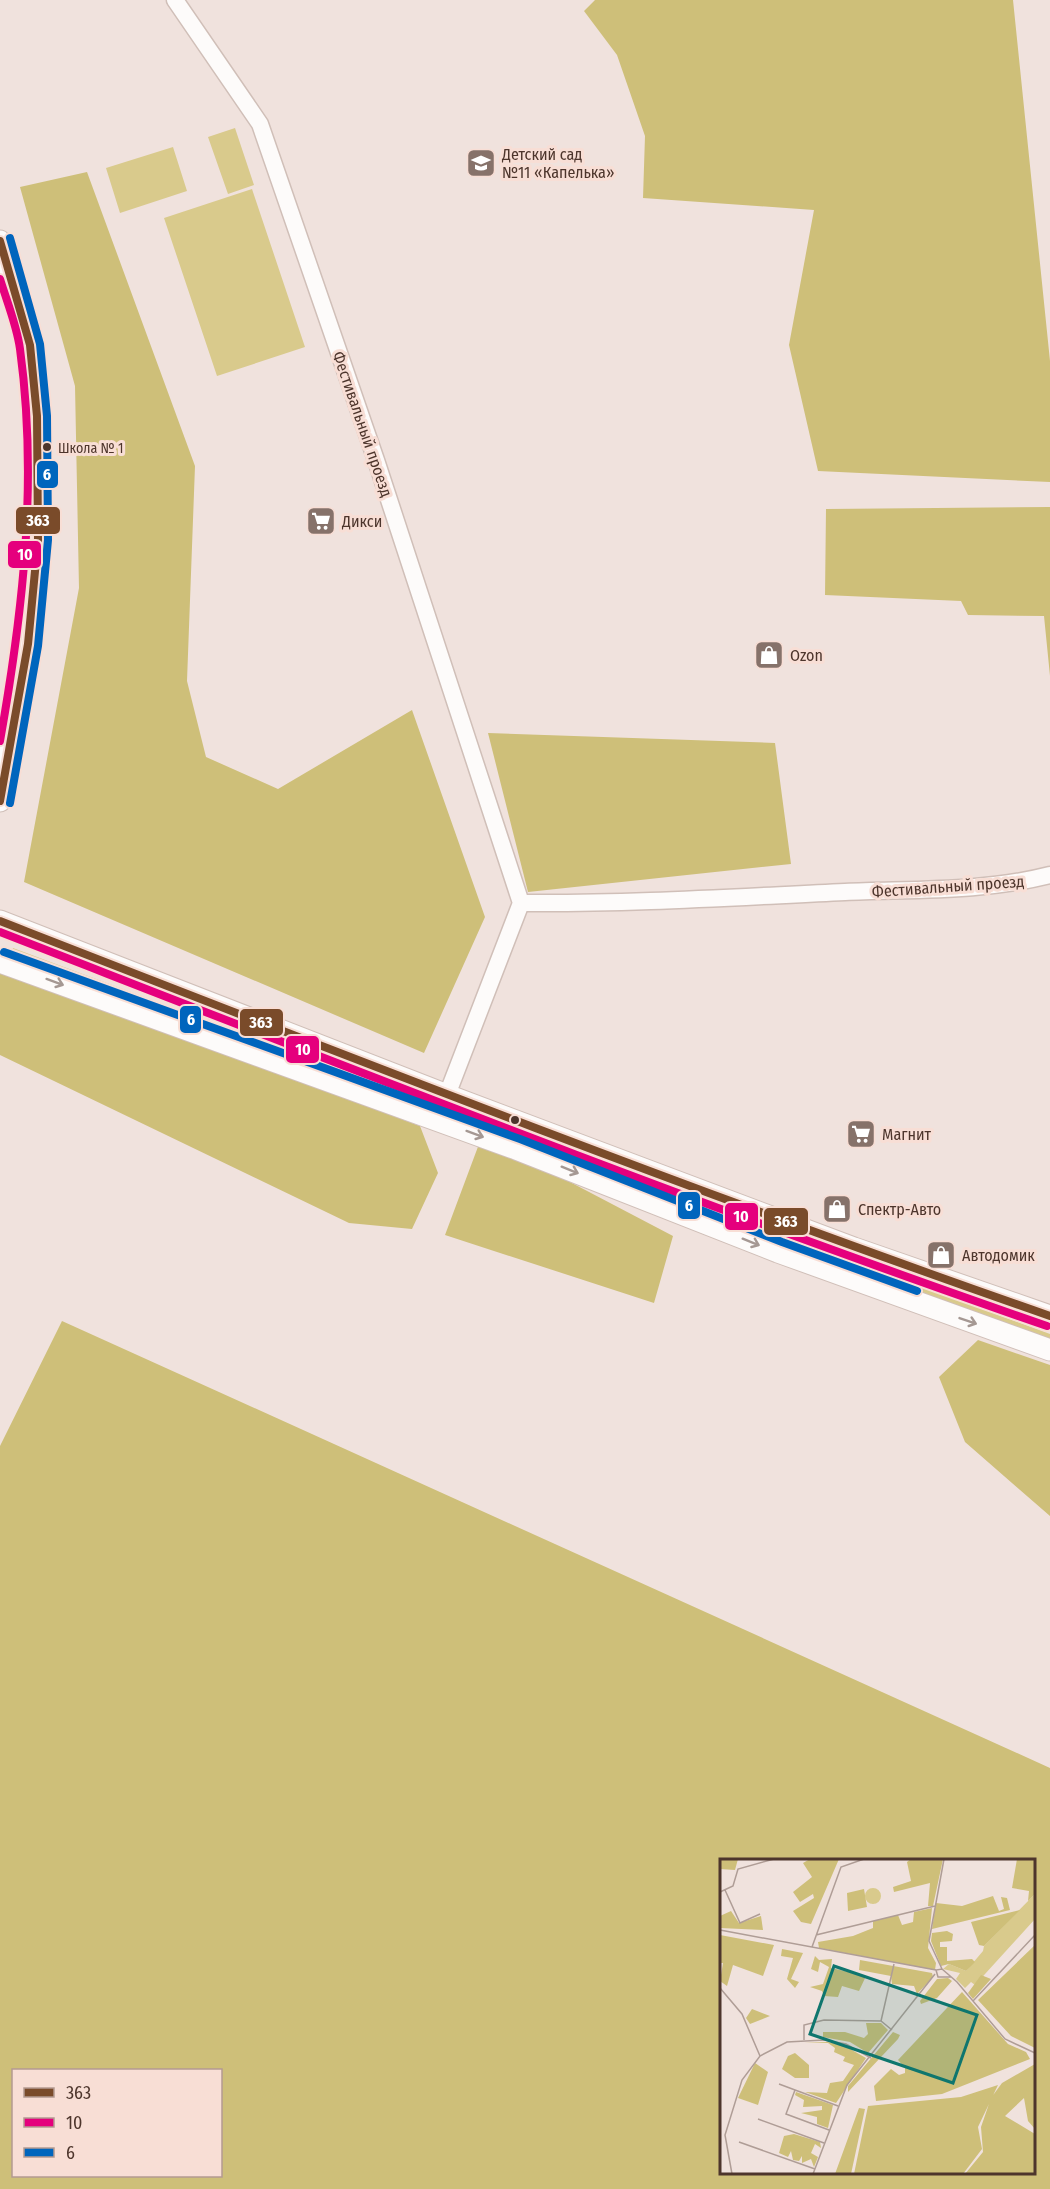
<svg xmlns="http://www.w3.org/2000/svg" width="1050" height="2189" viewBox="0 0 1050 2189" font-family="'Fira Sans Condensed',sans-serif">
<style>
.green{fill:#d9ca8c}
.forest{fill:#cebf79;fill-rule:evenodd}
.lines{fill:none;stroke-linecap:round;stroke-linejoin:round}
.minor-casing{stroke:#d0bfb8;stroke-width:19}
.tertiary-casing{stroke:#d0bfb8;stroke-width:23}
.minor{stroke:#fdfbfa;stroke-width:16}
.tertiary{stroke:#fdfbfa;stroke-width:21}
.bus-1-casing{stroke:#f8ded5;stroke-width:12}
.bus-2-casing{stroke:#f8ded5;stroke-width:12}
.bus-3-casing{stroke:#f8ded5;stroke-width:12}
.bus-1{stroke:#7a4b2a;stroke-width:8}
.bus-2{stroke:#e5007d;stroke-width:8}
.bus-3{stroke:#0065bd;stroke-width:8}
.oneway{stroke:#a59893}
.bus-dot{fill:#4d352c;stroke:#f8ded5;stroke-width:2}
.labels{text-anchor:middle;stroke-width:6;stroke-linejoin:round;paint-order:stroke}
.bus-label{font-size:14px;fill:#4d352c;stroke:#f8ded5;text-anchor:start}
.poi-label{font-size:16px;fill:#4d352c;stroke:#f8ded5;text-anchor:start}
.street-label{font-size:16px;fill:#4d352c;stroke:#f8ded5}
.inset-road{fill:none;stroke:#af9d96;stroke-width:1.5}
.view{fill:#0f766e;fill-opacity:0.15;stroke:#0f766e;stroke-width:3}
.inset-edge{fill:none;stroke:#4d352c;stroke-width:3}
.line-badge{stroke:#f8ded5;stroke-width:2}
.badge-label{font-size:16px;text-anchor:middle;font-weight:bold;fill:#fff}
</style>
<rect width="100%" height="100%" fill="#f0e2dd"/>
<path class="green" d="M 235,128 L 254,185 L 228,194 L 208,137 Z
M 173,147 L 187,191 L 120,213 L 106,168 Z
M 252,189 L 305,347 L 217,376 L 164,218 Z
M 13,948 L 206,1020 L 204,1025 L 11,954 Z
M 232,1029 L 507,1131 L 505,1137 L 229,1035 Z
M 532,1141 L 772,1231 L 770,1237 L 530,1147 Z
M 798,1240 L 848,1259 L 845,1266 L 795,1248 Z
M 854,1262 L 1050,1334 L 1050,1342 L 851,1269 Z"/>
<path class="forest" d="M 595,0 L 1013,0 L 1050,361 L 1050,482 L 818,471 L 789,345 L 814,210 L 643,198 L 645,136 L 617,55 L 584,11 Z
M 87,172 L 195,466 L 187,681 L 206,757 L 278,789 L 412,710 L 485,917 L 424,1053 L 24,882 L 79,588 L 75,386 L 20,187 Z
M 1050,507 L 1050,676 L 1044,616 L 968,615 L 961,601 L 825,595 L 826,509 Z
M 488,733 L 775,743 L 791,864 L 528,892 Z
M 0,969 L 420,1126 L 438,1173 L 412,1229 L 349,1223 L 0,1055 Z
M 482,1136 L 673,1236 L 654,1303 L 445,1235 Z
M 62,1321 L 1050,1768 L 1050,2189 L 0,2189 L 0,1446 ZM 722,1860 L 1034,1860 L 1034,2172 L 722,2172 ZM 14,2070 L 220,2070 L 220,2176 L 14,2176 Z
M 978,1340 L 1050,1365 L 1050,1516 L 965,1442 L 939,1377 Z"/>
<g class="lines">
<g class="minor-casing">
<path id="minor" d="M 175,0 L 260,124 L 376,460 L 521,903 L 447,1095
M 521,903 C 629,904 737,897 845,892 C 913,889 984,892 1050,875
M 212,1038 L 223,1008
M 778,1252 L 789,1224"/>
</g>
<g class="tertiary-casing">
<path id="tertiary" d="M 0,241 L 30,345 L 37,416 L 38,540 L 28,644 L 0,801
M 0,921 L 447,1095 L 854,1248 L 1050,1316
M 0,962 L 516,1149 L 778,1252 L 1050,1350"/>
</g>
<use href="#minor" class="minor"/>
<use href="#tertiary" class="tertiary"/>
<g class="bus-1-casing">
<path id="bus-1" d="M 0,241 L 30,345 L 37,416 L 38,540 L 28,644 L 0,801
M 0,921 C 349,1057 697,1193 1050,1316"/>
</g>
<g class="bus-2-casing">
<path id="bus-2" d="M 0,279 C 7,302 17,326 20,349 C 38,481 23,612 0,741
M 0,932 C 347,1067 694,1204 1047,1326"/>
</g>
<g class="bus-3-casing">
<path id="bus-3" d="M 10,238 L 40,344 L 47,416 L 48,540 L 38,646 L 10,803
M 4,952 L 520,1139 L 782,1242 L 917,1291"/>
</g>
<use href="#bus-1" class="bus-1"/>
<use href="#bus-2" class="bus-2"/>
<use href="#bus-3" class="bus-3"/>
</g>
<defs><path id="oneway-shaft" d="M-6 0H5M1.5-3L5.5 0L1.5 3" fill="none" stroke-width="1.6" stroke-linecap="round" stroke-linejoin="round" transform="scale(1.5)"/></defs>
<g class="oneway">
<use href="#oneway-shaft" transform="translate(55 982) rotate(20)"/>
<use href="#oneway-shaft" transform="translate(475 1134) rotate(20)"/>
<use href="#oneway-shaft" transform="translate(570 1170) rotate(22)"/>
<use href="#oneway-shaft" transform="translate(751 1242) rotate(22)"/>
<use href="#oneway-shaft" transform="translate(968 1321) rotate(19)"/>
</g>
<defs>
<g id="school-square" transform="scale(1.5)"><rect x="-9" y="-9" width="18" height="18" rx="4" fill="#86726a" stroke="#f8ded5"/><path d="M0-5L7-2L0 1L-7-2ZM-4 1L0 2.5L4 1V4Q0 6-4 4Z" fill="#fff"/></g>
<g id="supermarket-square" transform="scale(1.5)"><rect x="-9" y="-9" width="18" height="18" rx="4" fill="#86726a" stroke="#f8ded5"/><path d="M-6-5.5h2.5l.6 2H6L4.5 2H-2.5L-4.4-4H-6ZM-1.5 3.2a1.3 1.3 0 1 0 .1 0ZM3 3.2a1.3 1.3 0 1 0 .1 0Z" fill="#fff"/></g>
<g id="shop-square" transform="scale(1.5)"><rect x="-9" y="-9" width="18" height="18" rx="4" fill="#86726a" stroke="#f8ded5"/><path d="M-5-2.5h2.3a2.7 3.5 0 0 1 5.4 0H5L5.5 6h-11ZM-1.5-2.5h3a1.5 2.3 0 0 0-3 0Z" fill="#fff"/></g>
</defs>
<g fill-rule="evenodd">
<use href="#school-square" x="481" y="163"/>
<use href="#supermarket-square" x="321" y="521"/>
<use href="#shop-square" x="769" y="655"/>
<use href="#supermarket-square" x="861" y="1134"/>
<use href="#shop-square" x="837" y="1209"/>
<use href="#shop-square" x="941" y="1255"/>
</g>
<g class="bus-dot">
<circle cx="47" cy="447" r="5"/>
<circle cx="515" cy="1120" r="5"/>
</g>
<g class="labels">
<g class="bus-label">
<text x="58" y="453">Школа № 1</text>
</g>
<g class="poi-label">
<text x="502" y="160">Детский сад<tspan x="502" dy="18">№11 «Капелька»</tspan></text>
<text x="342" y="527">Дикси</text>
<text x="790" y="661">Ozon</text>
<text x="882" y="1140">Магнит</text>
<text x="858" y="1215">Спектр-Авто</text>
<text x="962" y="1261">Автодомик</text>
</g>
<g class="street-label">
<text transform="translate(363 424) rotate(71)" y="6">Фестивальный проезд</text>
<text transform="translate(948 886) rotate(-4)" y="6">Фестивальный проезд</text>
</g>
</g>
<g transform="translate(720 1859)">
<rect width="315" height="315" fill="#f0e2dd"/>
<path d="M145 37a8 8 0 1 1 16 0a8 8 0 1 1-16 0ZM 315,35 L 315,60 L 255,126 L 251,123 L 245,129 L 236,120 L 240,114 L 223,110 L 229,105 L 246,112 L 263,92 L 264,87 Z" fill="#d9ca8c"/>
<path d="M 0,0 L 18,0 L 15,11 L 0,10 ZM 90,0 L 119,0 L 91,65 L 81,63 L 73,52 L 94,39 L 93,35 L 80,43 L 73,33 L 92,18 L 83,4 ZM 191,0 L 223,0 L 213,47 L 208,47 L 210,24 L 174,33 L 173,28 L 191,22 L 187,3 ZM 297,0 L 315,0 L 315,35 L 308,42 L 309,32 L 292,29 ZM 144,30 L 147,48 L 128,52 L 127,34 ZM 273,37 L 279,52 L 284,50 L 281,38 L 287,39 L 290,51 L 212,70 L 216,44 L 242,47 ZM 212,49 L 208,89 L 216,104 L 215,111 L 99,89 L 98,83 L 133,77 L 153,69 L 153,62 L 178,56 L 182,66 L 193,63 L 194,53 ZM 300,51 L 264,87 L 259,86 L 251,63 ZM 11,52 L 19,64 L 41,57 L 43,71 L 0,69 L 0,57 ZM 227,72 L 233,75 L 232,82 L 220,83 L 220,88 L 227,88 L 227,102 L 252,100 L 255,103 L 246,112 L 229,105 L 221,107 L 211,82 L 212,74 ZM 0,76 L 54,86 L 43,117 L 13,106 L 7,127 L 0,122 L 3,104 L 0,104 ZM 315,86 L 315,189 L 291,177 L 258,141 ZM 62,90 L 83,94 L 71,120 L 79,123 L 75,129 L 67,120 L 73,99 L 61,97 ZM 95,97 L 99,101 L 112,100 L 111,109 L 146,117 L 139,132 L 122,127 L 118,138 L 104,137 L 102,132 L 90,128 L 103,125 L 109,108 L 100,103 L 98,113 L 91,110 ZM 140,101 L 212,114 L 213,118 L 197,135 L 194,127 L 172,125 L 171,117 L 139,111 ZM 261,116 L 271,120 L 253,140 L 248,134 ZM 228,119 L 232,122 L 217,139 L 201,145 L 200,142 L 217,120 ZM 242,133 L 288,185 L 306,193 L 310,200 L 222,235 L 156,242 L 154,227 L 171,210 L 179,216 L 185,214 L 185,209 L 178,201 ZM 32,150 L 50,157 L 30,165 L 26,159 ZM 146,164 L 161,164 L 168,171 L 148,194 L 130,183 L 103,178 L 103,173 L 125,173 L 144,179 L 148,175 ZM 173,173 L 180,176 L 178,180 L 128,233 L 128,227 ZM 84,183 L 108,183 L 125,187 L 146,199 L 116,244 L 85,233 L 107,234 L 110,224 L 123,222 L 134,206 L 123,202 L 125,198 L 114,193 L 115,189 L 108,184 ZM 75,194 L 89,206 L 89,219 L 75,219 L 62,210 L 68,197 ZM 35,204 L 48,213 L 38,246 L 18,239 ZM 315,205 L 315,270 L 308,262 L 304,239 L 285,257 L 315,275 L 315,315 L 245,315 L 263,293 L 261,268 L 271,239 L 282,224 ZM 278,226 L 258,268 L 262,290 L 243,315 L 134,315 L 148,247 L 241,238 ZM 76,233 L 113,246 L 108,269 L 97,265 L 97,258 L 81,254 L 102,251 L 102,247 L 83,248 L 84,241 L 75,236 ZM 139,249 L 145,250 L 131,315 L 115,315 ZM 74,275 L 100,283 L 101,289 L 95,285 L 91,294 L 98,298 L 94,308 L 91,300 L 82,304 L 82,297 L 79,302 L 73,301 L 71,292 L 68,298 L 59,294 L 64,277 Z" fill="#cebf79"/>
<path class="inset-road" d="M 5,31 L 20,64 L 40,55M 0,33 L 13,27 L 18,10 L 54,0M 0,71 L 216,111M 96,76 L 215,47M 92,88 L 121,8 L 144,0M 222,110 L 209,82 L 224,0M 231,118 L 218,118 L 216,111 L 222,110 L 237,123 L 285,180 L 315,194M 0,129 L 22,155 L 40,197M 253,142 L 315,76M 161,162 L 174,105M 84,181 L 84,166 L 104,161 L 161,162 L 172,171M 59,225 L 118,247M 75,231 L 66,255 L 109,271M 38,260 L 104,284M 19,283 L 95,310M 12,315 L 5,276 L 22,221 L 40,197 L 67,183 L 104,181 L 126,185 L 151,199M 93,315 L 127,226 L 215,115"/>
<path class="view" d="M 114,107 L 257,156 L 233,224 L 90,175 Z"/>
<rect width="315" height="315" class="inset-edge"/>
</g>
<g class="line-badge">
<rect x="36" y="460" width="23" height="29" rx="6" fill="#0065bd"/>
<rect x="15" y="506" width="46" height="29" rx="6" fill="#7a4b2a"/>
<rect x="7" y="540" width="35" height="29" rx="6" fill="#e5007d"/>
<rect x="179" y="1005" width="23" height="29" rx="6" fill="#0065bd"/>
<rect x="239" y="1008" width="45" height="29" rx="6" fill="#7a4b2a"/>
<rect x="285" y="1035" width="35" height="29" rx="6" fill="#e5007d"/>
<rect x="677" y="1191" width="24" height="29" rx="6" fill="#0065bd"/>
<rect x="724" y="1202" width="35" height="29" rx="6" fill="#e5007d"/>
<rect x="763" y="1207" width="46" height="29" rx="6" fill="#7a4b2a"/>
</g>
<g class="badge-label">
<text x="47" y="480">6</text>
<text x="38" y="526">363</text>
<text x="25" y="560">10</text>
<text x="191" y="1025">6</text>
<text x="261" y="1028">363</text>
<text x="303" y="1055">10</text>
<text x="689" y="1211">6</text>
<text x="741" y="1222">10</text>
<text x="786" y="1227">363</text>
</g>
<rect x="12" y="2069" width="210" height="108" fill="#f8ded5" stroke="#b49a91" stroke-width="1.5"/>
<rect x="24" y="2088" width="30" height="9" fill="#7a4b2a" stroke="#b49a91" stroke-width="1.5"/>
<text x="66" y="2099" font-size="18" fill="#4d352c">363</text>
<rect x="24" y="2118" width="30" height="9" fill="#e5007d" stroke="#b49a91" stroke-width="1.5"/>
<text x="66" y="2129" font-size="18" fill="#4d352c">10</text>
<rect x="24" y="2148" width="30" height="9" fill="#0065bd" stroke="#b49a91" stroke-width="1.5"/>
<text x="66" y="2159" font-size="18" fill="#4d352c">6</text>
</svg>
